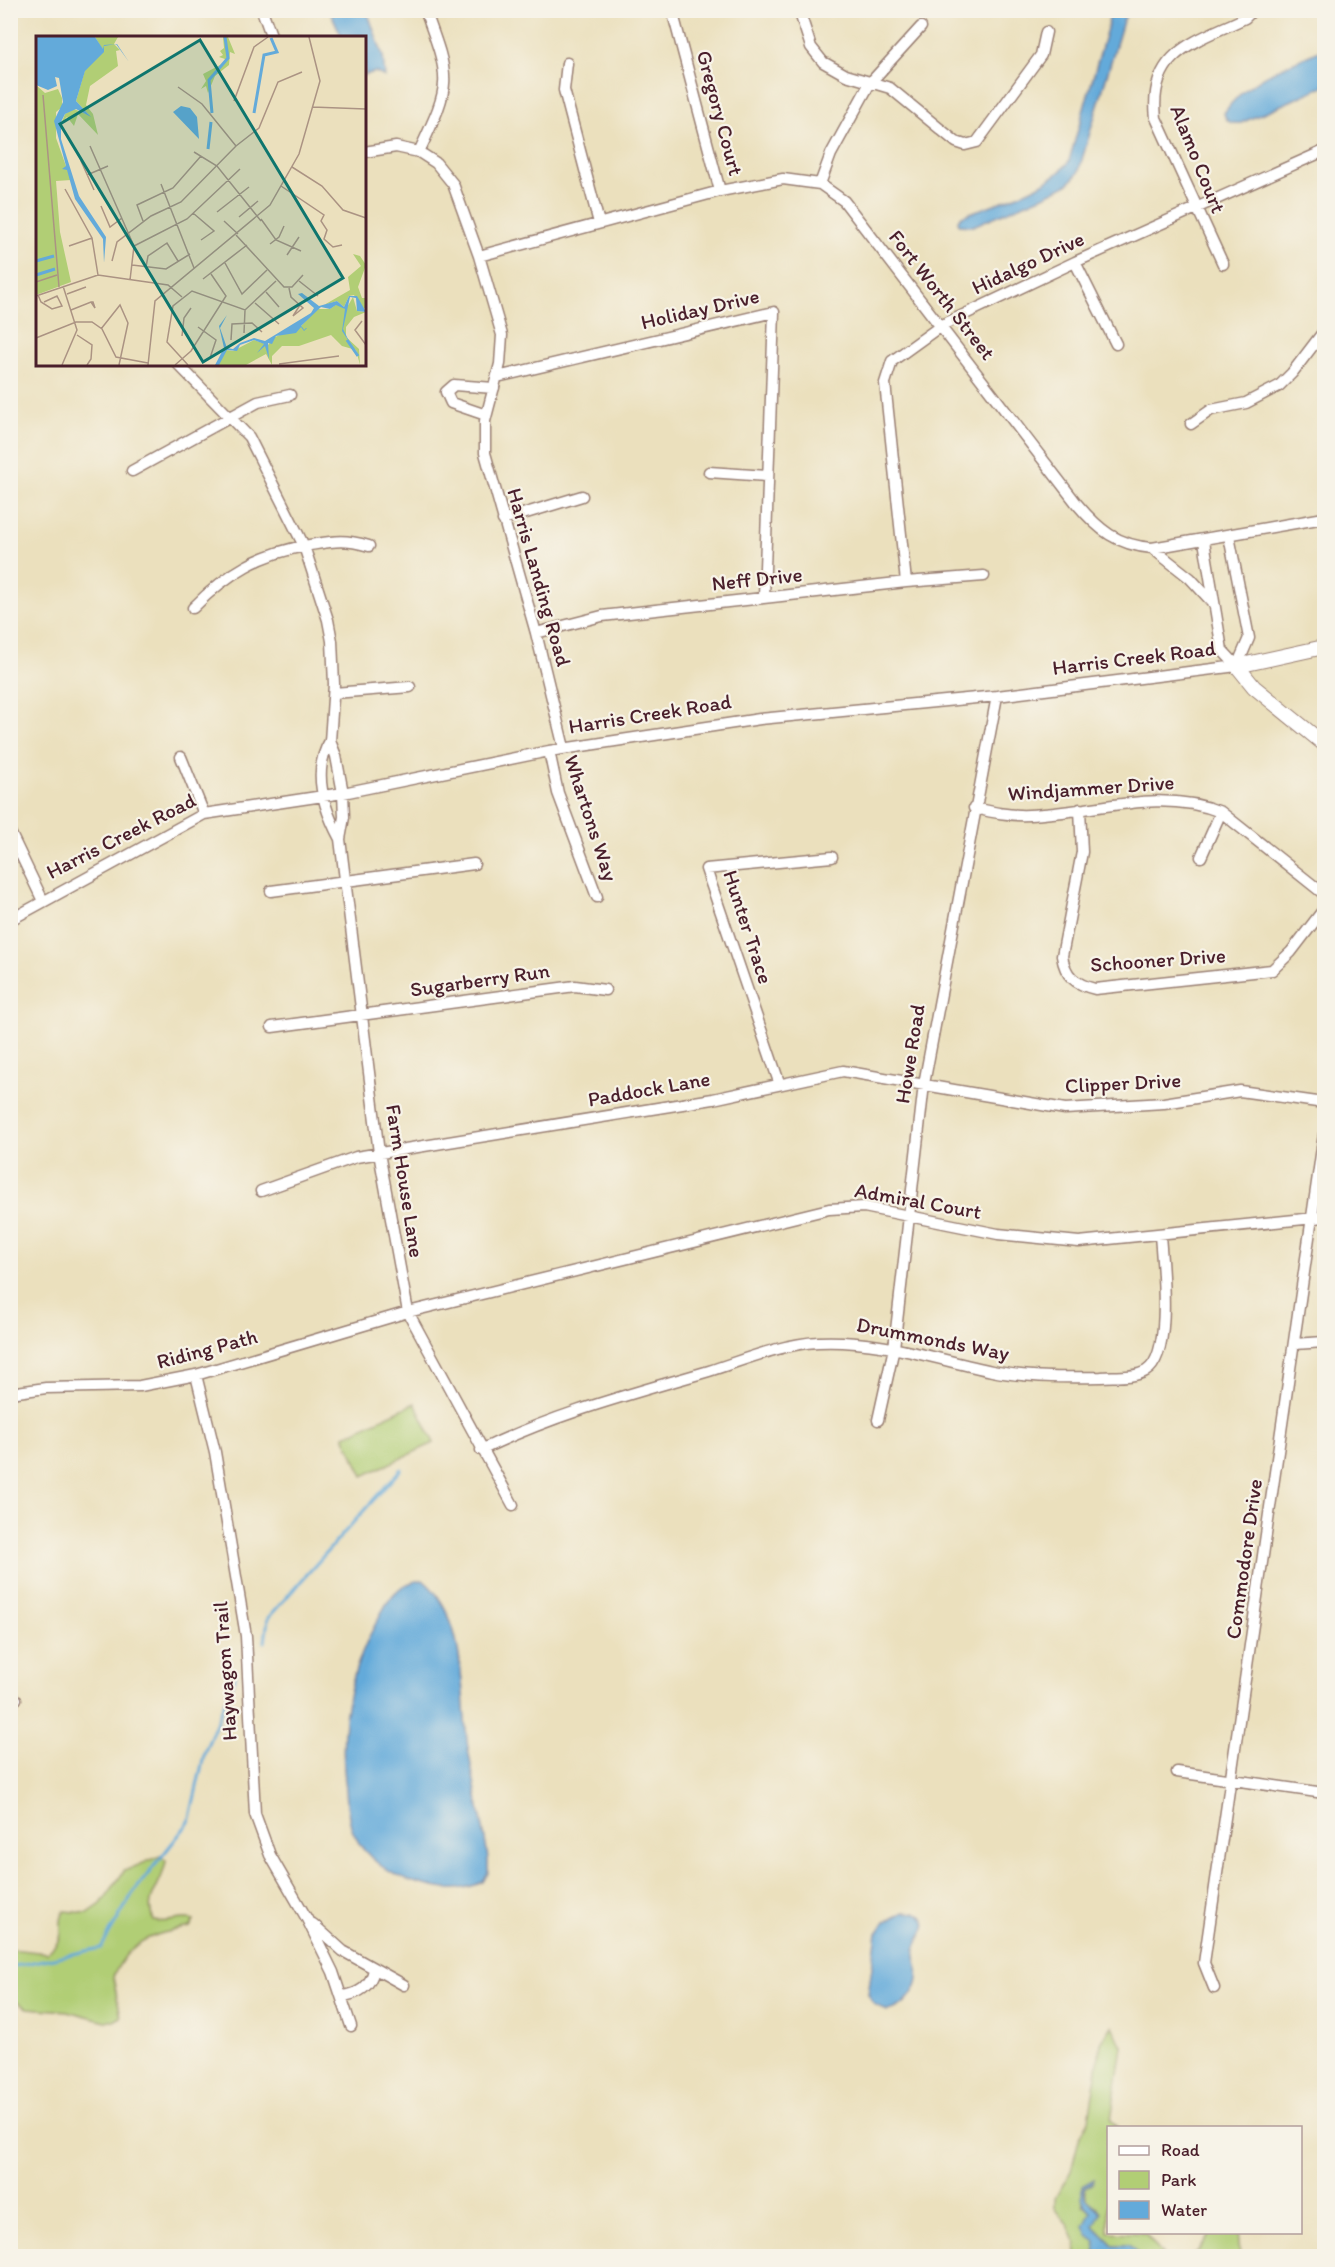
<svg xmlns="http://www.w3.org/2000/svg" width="1335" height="2267" viewBox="0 0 1335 2267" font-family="Itim,sans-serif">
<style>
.green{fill:#b1ce75;stroke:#7e7650;stroke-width:1.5}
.water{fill:#63aada;stroke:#566482;stroke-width:1.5}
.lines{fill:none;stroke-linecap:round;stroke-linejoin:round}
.stream{stroke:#63aada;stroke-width:3}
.minor-casing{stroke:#9a8074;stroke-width:13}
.tertiary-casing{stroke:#9a8074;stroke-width:16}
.minor{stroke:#fff;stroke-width:10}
.tertiary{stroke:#fff;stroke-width:14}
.labels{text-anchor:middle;stroke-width:4.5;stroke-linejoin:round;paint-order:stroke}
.street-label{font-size:21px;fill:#4a1f2b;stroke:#f7f3e8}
.inset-river{fill:none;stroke:#63aada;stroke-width:3}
.inset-road{fill:none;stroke:#ab9383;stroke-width:1.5}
.view{fill:#0f766e;fill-opacity:0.15;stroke:#0f766e;stroke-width:3}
.inset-edge{fill:none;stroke:#4a1f2b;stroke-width:3}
</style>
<rect width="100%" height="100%" fill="#f7f3e8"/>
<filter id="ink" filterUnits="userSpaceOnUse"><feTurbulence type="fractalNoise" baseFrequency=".0167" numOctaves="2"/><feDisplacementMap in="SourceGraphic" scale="12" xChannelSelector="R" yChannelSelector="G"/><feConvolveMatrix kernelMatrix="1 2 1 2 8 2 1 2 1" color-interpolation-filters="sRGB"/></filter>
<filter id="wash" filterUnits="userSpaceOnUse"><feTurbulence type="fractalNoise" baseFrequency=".008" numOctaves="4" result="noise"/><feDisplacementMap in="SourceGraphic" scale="24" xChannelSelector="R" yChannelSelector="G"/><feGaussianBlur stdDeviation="1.35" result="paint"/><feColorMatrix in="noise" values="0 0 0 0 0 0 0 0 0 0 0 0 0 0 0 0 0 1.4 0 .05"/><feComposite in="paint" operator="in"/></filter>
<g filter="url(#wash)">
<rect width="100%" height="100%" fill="#ebe0bd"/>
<path class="green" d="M 415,1403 L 434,1443 L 363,1476 L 344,1436 Z
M 160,1856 L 166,1861 C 163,1886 142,1898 154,1921 C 168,1924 180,1916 194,1920 L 190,1927 C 151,1935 130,1939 113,1977 L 121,2017 L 114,2021 L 106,2021 L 67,2011 L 27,2008 L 11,1999 L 11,1949 L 47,1953 C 72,1931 54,1931 64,1911 L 88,1913 L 101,1904 L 124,1871 Z
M 1112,2026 L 1122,2046 L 1111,2120 L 1117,2127 L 1108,2128 L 1108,2232 L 1145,2233 L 1163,2256 L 1140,2256 L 1131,2250 L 1113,2245 L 1094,2226 L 1098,2207 L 1088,2203 L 1084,2188 L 1093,2183 L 1082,2186 L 1083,2205 L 1091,2212 L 1093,2237 L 1096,2241 L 1094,2256 L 1077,2256 L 1076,2244 L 1068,2225 L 1055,2208 L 1055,2198 L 1071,2171 L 1079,2139 L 1089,2120 L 1101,2043 Z
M 1210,2233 L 1240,2233 L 1238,2247 L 1241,2256 L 1190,2256 L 1197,2253 Z"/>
<path class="water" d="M 330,11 L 367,11 L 383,56 L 385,77 L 375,72 L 365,75 L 364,38 L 342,37 Z
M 1110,11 L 1129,11 L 1123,21 L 1078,173 L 1068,184 L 1048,194 L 973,226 L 959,225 L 958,220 L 962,216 C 992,204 1052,188 1069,161 L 1108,25 Z
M 1324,49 L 1324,86 L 1241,123 C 1232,124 1226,123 1224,113 C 1247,78 1288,65 1324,49 Z
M 423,1580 C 470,1619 459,1699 469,1754 C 475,1789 483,1823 488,1859 L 488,1873 L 483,1882 C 457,1893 443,1890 417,1883 C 392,1877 365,1858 354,1834 C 348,1822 347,1803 346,1790 C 338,1730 347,1676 376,1623 C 387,1601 397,1582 423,1580 Z
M 904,1912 L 917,1913 C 936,1924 918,1935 915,1950 C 914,1957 916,1962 918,1969 C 921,1987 905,2009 887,2011 L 874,2004 L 868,1994 L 877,1933 L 885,1922 Z
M 1094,2179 L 1093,2183 L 1084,2188 C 1084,2203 1094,2202 1101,2212 L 1094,2226 L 1113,2245 L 1129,2245 L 1140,2256 L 1094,2256 L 1096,2241 L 1088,2235 L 1084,2226 L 1091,2212 C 1082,2204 1081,2198 1082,2186 Z"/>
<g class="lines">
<path class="stream" d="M 265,1642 L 268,1618 L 401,1469
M 10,1967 L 101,1948 L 133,1893 L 189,1822 L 205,1751 L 236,1674"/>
</g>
</g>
<g filter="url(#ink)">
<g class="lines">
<g class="minor-casing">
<path id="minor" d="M 262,10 L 272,38
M 672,10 L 720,191
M 799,10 L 811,47 L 823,62 L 846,75 L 890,88 L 956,142 L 965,145 L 977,142 L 1041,55 L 1046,32
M 567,63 L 564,90 L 599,223
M 364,152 L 396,147 L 419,152 L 436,163 L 453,184 L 479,256 L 502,335 L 500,364 L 485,421 L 485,453 L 536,633 L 564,748
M 419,152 C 451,83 452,83 425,10
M 820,184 L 831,154 L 870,83 L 921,27
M 479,256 L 720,191 L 783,179 L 820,184 L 844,201 L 1077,504 C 1099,530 1117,545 1152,548 L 1324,518
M 1075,262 L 1116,344
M 1223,264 L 1156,118 C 1148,52 1195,42 1245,18 L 1253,10
M 178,364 L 249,437 L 304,546 L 328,620 L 332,641 L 334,684 L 330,741 L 336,756 L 343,793 L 344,817 L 340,839 L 379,1153 L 408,1312 L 513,1505
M 497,377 L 774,312 L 764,597
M 486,415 L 451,403 L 446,392 L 454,385 L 494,388
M 1191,424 L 1211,410 L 1246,403 L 1279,386 L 1292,373 L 1324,331
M 132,471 L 258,402 L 290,395
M 709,472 L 767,476
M 503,520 L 582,496
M 1229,536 L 1249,638 L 1237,666
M 1204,541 L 1222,650 L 1237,666
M 1152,548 L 1190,578 L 1214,604
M 906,582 L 885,383 L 892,361 L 942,325 L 1075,262 L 1324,151
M 193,608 C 227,573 261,553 310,545 C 335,541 344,539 369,546
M 536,633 L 602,616 L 906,582 L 984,576
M 334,693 L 410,687
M 330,741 C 311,772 324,809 340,839
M 549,751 L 558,793 L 597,897
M 181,757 L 204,814
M 974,808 C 992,812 1010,816 1029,815 C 1093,813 1158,787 1221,812 L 1324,894
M 1080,809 L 1082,852 L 1062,956 C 1065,976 1075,984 1095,989 L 1272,970 L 1291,952 L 1324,909
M 10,832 L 43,901
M 1201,857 L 1221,812
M 271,891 L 474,864
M 10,920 L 204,814 L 343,793 L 549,751 L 760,719 L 997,696 L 1237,666
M 272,1027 L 575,986 L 605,990
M 779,1082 L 706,869 L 832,857
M 261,1191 L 356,1157 L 713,1099 L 843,1071 L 1065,1109 L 1164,1103 L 1240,1091 L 1324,1103
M 1295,1344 L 1324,1342
M 196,1375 L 215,1452 L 246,1636 L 255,1814 L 270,1855 L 307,1919 L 333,1972 L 351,2026
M 10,1393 L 46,1388 L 140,1386 L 196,1375 L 408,1312 L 829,1209 L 864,1207 L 998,1234 L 1079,1242 L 1324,1217
M 878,1420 L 894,1348 L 924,1084 L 997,696
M 481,1450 C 554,1414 631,1394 709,1371 C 744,1360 782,1344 818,1342 C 878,1339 935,1359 992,1371 C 1028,1378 1065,1378 1101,1377 C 1115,1376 1134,1378 1146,1371 C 1173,1355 1162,1264 1160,1235
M 10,1703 L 16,1699
M 1177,1772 L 1324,1793
M 313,1924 L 343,1951 L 404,1985
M 1214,1988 L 1204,1963 L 1324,1134
M 342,1996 C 359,1994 370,1987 374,1970"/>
</g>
<g class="tertiary-casing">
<path id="tertiary" d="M 1324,647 L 1237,666 L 1254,687 L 1324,744"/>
</g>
<use href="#minor" class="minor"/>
<use href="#tertiary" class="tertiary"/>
</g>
</g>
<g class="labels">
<g class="street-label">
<text transform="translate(720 113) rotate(75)" y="7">Gregory Court</text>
<text transform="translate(1198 159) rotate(68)" y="7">Alamo Court</text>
<text transform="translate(1028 263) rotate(-25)" y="7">Hidalgo Drive</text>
<text transform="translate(942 295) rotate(52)" y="7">Fort Worth Street</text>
<text transform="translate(700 309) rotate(-13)" y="7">Holiday Drive</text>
<text transform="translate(539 577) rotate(74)" y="7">Harris Landing Road</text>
<text transform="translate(757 579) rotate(-6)" y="7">Neff Drive</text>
<text transform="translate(1134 658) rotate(-7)" y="7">Harris Creek Road</text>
<text transform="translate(650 714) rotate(-9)" y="7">Harris Creek Road</text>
<text transform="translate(1091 788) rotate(-4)" y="7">Windjammer Drive</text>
<text transform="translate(591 818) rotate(72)" y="7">Whartons Way</text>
<text transform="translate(121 836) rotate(-27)" y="7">Harris Creek Road</text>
<text transform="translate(748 927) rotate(72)" y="7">Hunter Trace</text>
<text transform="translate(1158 960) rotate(-4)" y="7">Schooner Drive</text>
<text transform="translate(480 980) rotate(-8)" y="7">Sugarberry Run</text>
<text transform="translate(910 1054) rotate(-81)" y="7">Howe Road</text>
<text transform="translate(1123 1083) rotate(-3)" y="7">Clipper Drive</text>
<text transform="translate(649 1089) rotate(-10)" y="7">Paddock Lane</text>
<text transform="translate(405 1181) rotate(81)" y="7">Farm House Lane</text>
<text transform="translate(918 1201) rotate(10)" y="7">Admiral Court</text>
<text transform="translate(933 1339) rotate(11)" y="7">Drummonds Way</text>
<text transform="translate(207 1349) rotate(-15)" y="7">Riding Path</text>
<text transform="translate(1244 1559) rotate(-82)" y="7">Commodore Drive</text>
<text transform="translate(225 1671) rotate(-94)" y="7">Haywagon Trail</text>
</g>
</g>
<g transform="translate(36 36)">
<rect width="330" height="330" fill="#ebe0bd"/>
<path d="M 59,1 L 82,1 L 78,8 L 84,14 L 80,15 L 82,30 L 54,50 L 50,69 L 57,78 L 62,99 L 42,78 L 38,90 L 31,81 L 25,88 L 29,78 L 38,73 L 53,79 L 40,65 L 49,34 L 67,14 ZM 187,1 L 192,1 L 199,18 L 194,16 L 193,29 L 179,40 L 172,57 L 170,50 L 165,53 L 170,45 L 167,38 L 188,27 L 189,23 L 183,21 L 187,19 L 184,15 L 188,12 ZM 0,49 L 9,57 L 22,53 L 26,62 L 26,71 L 20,76 L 20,102 L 35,144 L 20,145 L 24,196 L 35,246 L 0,259 ZM 317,218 L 324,220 L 330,229 L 322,251 L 326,262 L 330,262 L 330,272 L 326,273 L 318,259 L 313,260 L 308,271 L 301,265 L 288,269 L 314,254 L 312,241 L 325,230 ZM 317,261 L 321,275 L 330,276 L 318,281 L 310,291 L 310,301 L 323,313 L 324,329 L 320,314 L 306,310 L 295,299 L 263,310 L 246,310 L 236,320 L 236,329 L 230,318 L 210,329 L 182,329 L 190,314 L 197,315 L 218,304 L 232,309 L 239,301 L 265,290 L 281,273 L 294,273 L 301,268 L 310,273 Z" fill="#b1ce75"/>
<path d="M 0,1 L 59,1 L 67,13 L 68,9 L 81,8 L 93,26 L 80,8 L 68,10 L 68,16 L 49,35 L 40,65 L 55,81 L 40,73 L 29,78 L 25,86 L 25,103 L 43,160 L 70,201 L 68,227 L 67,203 L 39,163 L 31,134 L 26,133 L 30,130 L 18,85 L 27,66 L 23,42 L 19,41 L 21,50 L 12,54 L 0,49 ZM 145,70 L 154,72 L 161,81 L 163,103 L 137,76 ZM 266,257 L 283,270 L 301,265 L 308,271 L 313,260 L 321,260 L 330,276 L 321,275 L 320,262 L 314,261 L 307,293 L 314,307 L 306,295 L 309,273 L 300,269 L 294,273 L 285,271 L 265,290 L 267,292 L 268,294 L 270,292 L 271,292 L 268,295 L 265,291 L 260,297 L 240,300 L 236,308 L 232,307 L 233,323 L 229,310 L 221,317 L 228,308 L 218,304 L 204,309 L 201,315 L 191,314 L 183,329 L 179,329 L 188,312 L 183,290 L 191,279 L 184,292 L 191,312 L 197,313 L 204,307 L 218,302 L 229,305 L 275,277 L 278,272 L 262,258 Z" fill="#63aada"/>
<path class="inset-river" d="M 176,77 L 173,44 L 192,22 L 189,1M 218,77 L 228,19 L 241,16 L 235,2M 172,113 L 175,86M 0,225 L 18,220M 0,239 L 19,233M 311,304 L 322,320"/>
<path class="inset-road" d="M 142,51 L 166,68 L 200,110M 7,59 L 23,251M 198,65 L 218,11 L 232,1M 276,71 L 330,73M 54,110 L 98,210 L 94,244M 158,116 L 181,130 L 225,185M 45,125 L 58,154M 256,131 L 286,150 L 307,174 L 330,182M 51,139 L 72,130M 125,148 L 158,232M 245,150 L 288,179 L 285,185 L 291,194 L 288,203 L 297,211 L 306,209M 29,153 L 56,202 L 62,239M 65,170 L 74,191 L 86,182M 181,176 L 213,151M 157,177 L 178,195 L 165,204M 203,181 L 222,165M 225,183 L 240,204 L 265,215M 107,185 L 101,169 L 137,152 L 165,120M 188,185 L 202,198M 200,199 L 248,251 L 256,251 L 267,239M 234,208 L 243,201 L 248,190M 33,210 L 56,202M 98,210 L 151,183 L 204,133M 251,219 L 263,201M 76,225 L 81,206 L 115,180 L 145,166 L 200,110 L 223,92 L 242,46 L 266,36M 189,227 L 206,258 L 231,234M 96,229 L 130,233 L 154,218M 110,231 L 112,220 L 131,207 L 142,225M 167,243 L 211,209M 263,245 L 282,260M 0,246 L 21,239M 253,252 L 255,261 L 267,272 L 257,280 L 264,269M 230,256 L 243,271M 31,258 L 50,251M 2,259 L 5,266 L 16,273 L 26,270 L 21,260 L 8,266M 0,260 L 62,239 L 132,249 L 146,261M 219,267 L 243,288M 35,274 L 55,266 L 57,266 L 59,272 L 55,266M 326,285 L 319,294 L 330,309M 162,291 L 180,304 L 174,322M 65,293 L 84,269 L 92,287 L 83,329M 208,297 L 209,274M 41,299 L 56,309 L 55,323 L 51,329M 146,300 L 148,282 L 155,272M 0,302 L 40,286 L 56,286 L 66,293 L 80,321 L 112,327M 195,304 L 196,288 L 216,287 L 226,296M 243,328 L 303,320M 26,329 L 41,294 L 27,250M 112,329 L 119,265 L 234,169 L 263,118 L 284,45 L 273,1M 139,329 L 155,315 L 190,260 L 175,238M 152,329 L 131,306 L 137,270 L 156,255 L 209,274 L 240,245"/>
<path class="view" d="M 164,4 L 307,242 L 167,326 L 24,88 Z"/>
<rect width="330" height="330" class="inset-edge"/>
</g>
<rect width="1335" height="2267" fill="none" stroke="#f7f3e8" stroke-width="36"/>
<rect x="1107" y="2126" width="195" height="108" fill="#f7f3e8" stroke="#b29e9c" stroke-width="1.5"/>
<rect x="1119" y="2146" width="30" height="9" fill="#ffffff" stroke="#b29e9c" stroke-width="1.5"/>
<text x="1161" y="2156" font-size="18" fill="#4a1f2b">Road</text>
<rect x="1119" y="2171" width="30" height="18" fill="#b1ce75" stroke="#b29e9c" stroke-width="1.5"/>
<text x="1161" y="2186" font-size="18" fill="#4a1f2b">Park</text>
<rect x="1119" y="2201" width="30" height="18" fill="#63aada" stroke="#b29e9c" stroke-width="1.5"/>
<text x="1161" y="2216" font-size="18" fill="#4a1f2b">Water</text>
</svg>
